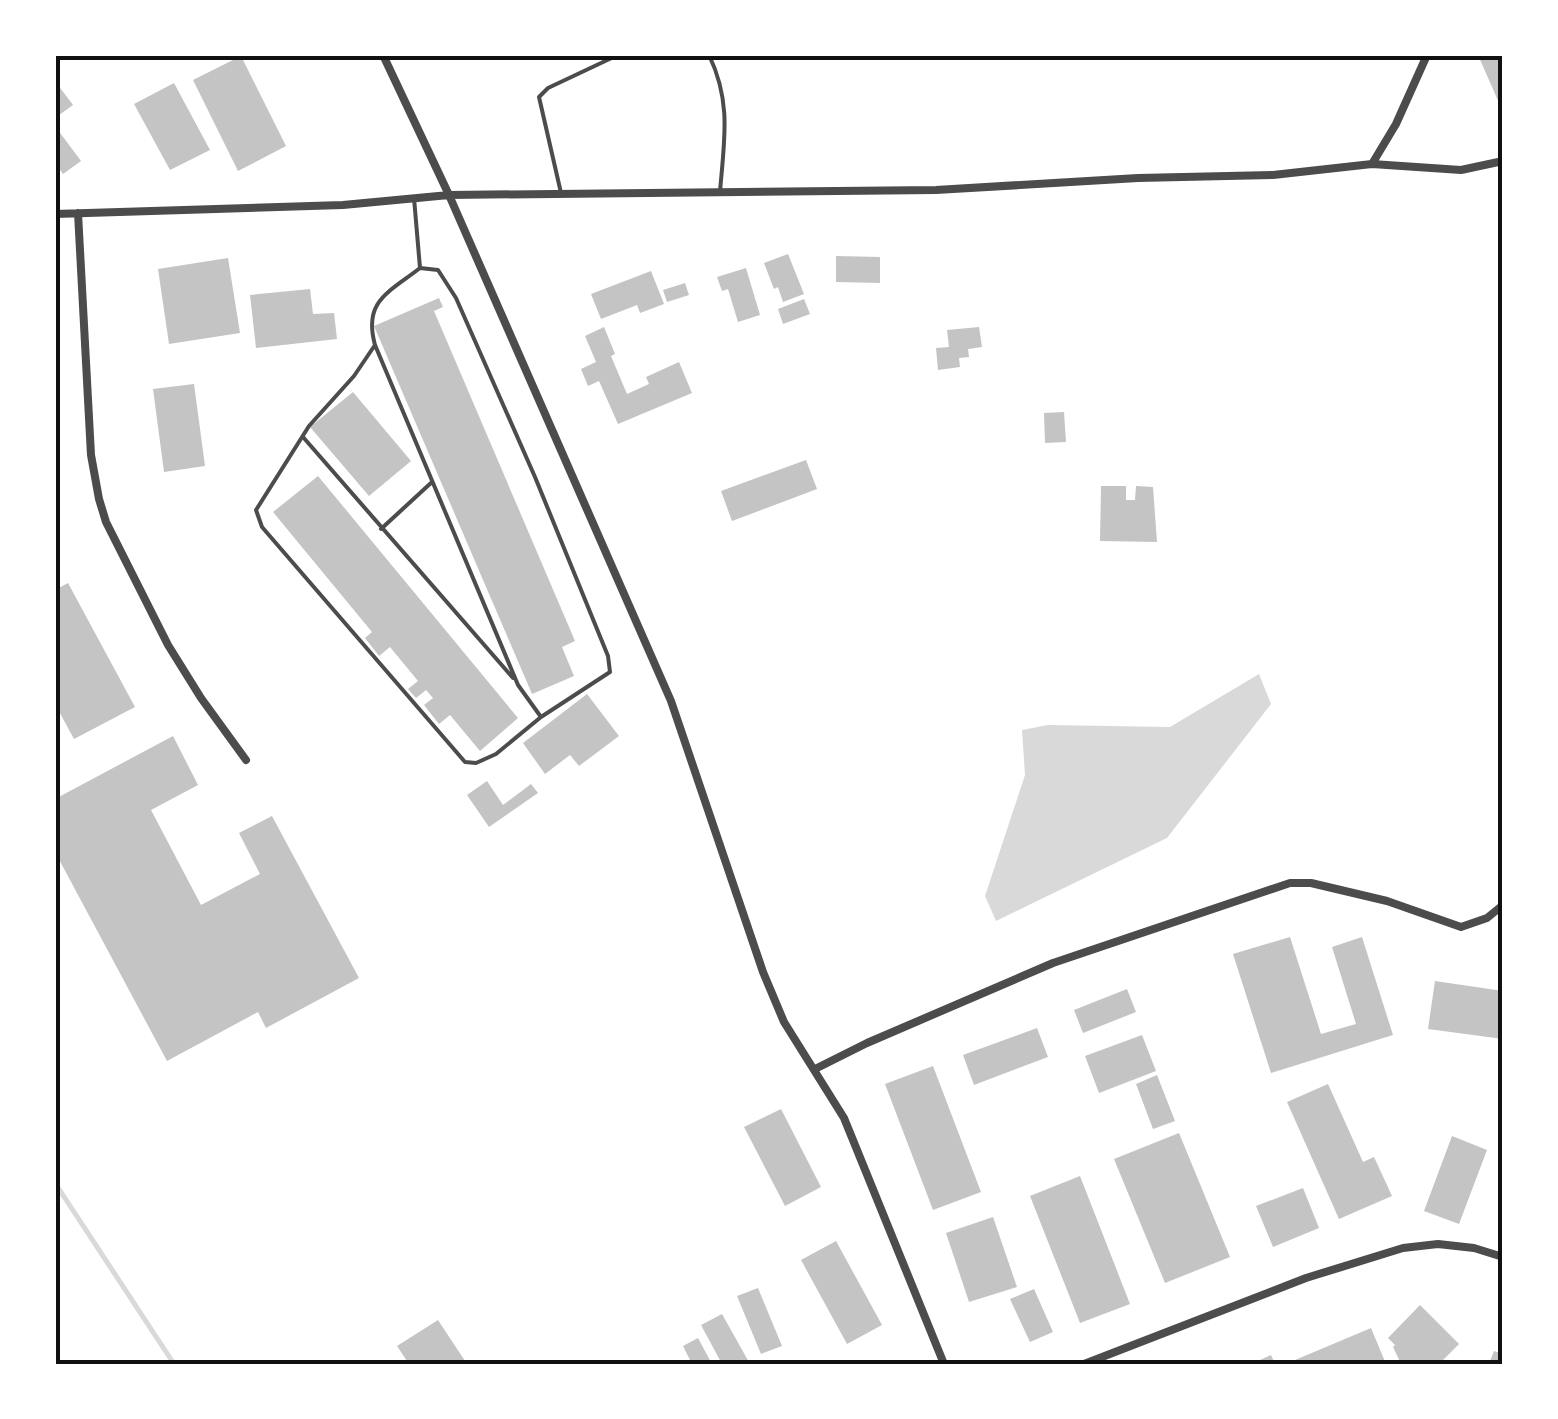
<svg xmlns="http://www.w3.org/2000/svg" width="1558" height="1419" viewBox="0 0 1558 1419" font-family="'Roboto Condensed',sans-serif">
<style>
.water{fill:#d9d9d9}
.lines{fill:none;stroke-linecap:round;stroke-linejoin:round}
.stream{stroke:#d9d9d9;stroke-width:5}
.building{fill:#c4c4c4}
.service{stroke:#4c4c4c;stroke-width:4}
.minor{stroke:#4c4c4c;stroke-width:8}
.neatline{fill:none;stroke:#111;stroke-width:4}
</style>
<rect width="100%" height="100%" fill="#fff"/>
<path class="water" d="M 1259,674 L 1271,704 L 1167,838 L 996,921 L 985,896 L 1025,775 L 1022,730 L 1048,725 L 1170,727 Z"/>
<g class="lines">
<path class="stream" d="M 55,1183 L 174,1364"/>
</g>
<path class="building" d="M 1478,55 L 1503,55 L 1503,112 Z
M 241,56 L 286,146 L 238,171 L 193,80 Z
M 55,81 L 73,105 L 55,118 Z
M 174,83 L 210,150 L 170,170 L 134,104 Z
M 55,126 L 81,161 L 63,174 L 55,163 Z
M 788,254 L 804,294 L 783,302 L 778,287 L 774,289 L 764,263 Z
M 836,256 L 880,257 L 880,283 L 836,282 Z
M 228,258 L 240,333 L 169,344 L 158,269 Z
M 746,268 L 760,315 L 738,322 L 728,289 L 722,291 L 717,277 Z
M 651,271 L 664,304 L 640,313 L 637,305 L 601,319 L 591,294 Z
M 685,283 L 689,295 L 667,302 L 663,290 Z
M 310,289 L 313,314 L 334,313 L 337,339 L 256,348 L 250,295 Z
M 439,298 L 443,307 L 434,311 L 575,641 L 562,647 L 574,676 L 532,694 L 374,326 Z
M 804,299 L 810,314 L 783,324 L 778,309 Z
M 604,327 L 615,354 L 611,356 L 627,394 L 649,384 L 646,377 L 679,362 L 692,393 L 618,424 L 599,381 L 588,386 L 581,369 L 596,362 L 585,336 Z
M 979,327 L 982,347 L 968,349 L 969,357 L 959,358 L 960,367 L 938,370 L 936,348 L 949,347 L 947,330 Z
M 194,384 L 205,466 L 164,472 L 153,389 Z
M 353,392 L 411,461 L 369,496 L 310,427 Z
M 1064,412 L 1066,442 L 1045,443 L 1044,413 Z
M 806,460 L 817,489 L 732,521 L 721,491 Z
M 318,476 L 518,718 L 480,751 L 450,715 L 439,724 L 424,705 L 433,698 L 426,690 L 416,698 L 408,689 L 418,681 L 390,647 L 379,656 L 365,638 L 372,632 L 273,512 Z
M 1101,486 L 1126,486 L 1126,500 L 1135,500 L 1136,486 L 1153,487 L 1157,542 L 1100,541 Z
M 68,583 L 135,707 L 74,739 L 55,704 L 55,590 Z
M 587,694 L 619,736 L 579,766 L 570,755 L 545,774 L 523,743 Z
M 173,736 L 198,785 L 151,810 L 201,905 L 260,874 L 239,833 L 272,816 L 359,978 L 266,1028 L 258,1012 L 167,1061 L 55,852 L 55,799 Z
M 487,781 L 503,805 L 531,784 L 538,793 L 489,827 L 467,795 Z
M 1290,937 L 1321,1034 L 1356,1024 L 1332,947 L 1362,937 L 1393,1035 L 1271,1073 L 1233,954 Z
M 1435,981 L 1503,991 L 1503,1039 L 1428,1029 Z
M 1127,989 L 1136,1012 L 1083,1033 L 1074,1010 Z
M 1037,1028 L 1048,1057 L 974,1085 L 963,1055 Z
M 1142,1035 L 1156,1071 L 1099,1093 L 1085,1056 Z
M 933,1066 L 981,1192 L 933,1210 L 885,1084 Z
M 1157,1075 L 1175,1121 L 1153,1129 L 1136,1084 Z
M 1328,1084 L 1363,1162 L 1374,1157 L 1392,1196 L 1339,1219 L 1287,1102 Z
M 781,1109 L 821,1187 L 785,1206 L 744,1127 Z
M 1179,1133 L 1230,1257 L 1165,1283 L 1114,1159 Z
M 1452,1136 L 1487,1150 L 1459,1224 L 1424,1211 Z
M 1080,1176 L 1130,1304 L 1080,1323 L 1030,1196 Z
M 1303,1188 L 1319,1228 L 1273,1247 L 1256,1206 Z
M 993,1217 L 1017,1287 L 969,1302 L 946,1233 Z
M 836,1241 L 882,1325 L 847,1344 L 801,1260 Z
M 758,1288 L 782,1346 L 761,1354 L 737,1296 Z
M 1034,1289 L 1053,1332 L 1030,1342 L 1010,1299 Z
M 1420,1305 L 1459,1344 L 1439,1364 L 1401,1364 L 1393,1347 L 1395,1345 L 1388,1338 Z
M 722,1314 L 750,1364 L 722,1364 L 701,1325 Z
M 438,1320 L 467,1364 L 409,1364 L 397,1346 Z
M 1371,1328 L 1386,1364 L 1297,1364 L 1295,1360 Z
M 698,1338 L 712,1364 L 692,1364 L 683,1346 Z
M 1494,1351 L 1503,1354 L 1503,1364 L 1489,1364 Z
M 1271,1355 L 1275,1364 L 1251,1364 Z"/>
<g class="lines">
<path class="service" d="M 709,55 C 732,103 724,141 720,192
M 561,193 L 539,97 L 548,88 L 618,55
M 414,198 L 420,268
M 375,345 L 354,376 L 309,426 L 256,510 L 262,527 L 465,762 L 476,763 L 496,754 L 541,717 L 610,672 L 608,656 L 535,477 L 456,298 L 438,270 L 420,268 C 388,293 363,301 375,345 L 518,685 L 541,717
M 303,437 L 513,678
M 381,529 L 432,482"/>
<path class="minor" d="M 383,55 L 449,195 L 671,701 L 763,972 L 784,1022 L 844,1118 L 944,1364
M 1372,164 L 1396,124 L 1427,55
M 78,213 L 91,455 L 99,499 L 106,522 L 168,645 L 201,698 L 246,760
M 55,214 L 343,205 L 449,195 L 936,190 L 1138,178 L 1273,175 L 1372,164 L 1461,170 L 1503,161
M 815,1069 L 867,1043 L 1053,963 L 1290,883 L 1311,883 L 1387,901 L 1461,927 L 1487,918 L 1503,905
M 1084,1364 L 1306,1278 L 1403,1248 L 1438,1244 L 1474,1248 L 1503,1257"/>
</g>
<rect width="1558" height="1419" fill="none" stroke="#ffffff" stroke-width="115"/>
<rect x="58" y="58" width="1442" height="1304" class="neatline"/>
</svg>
